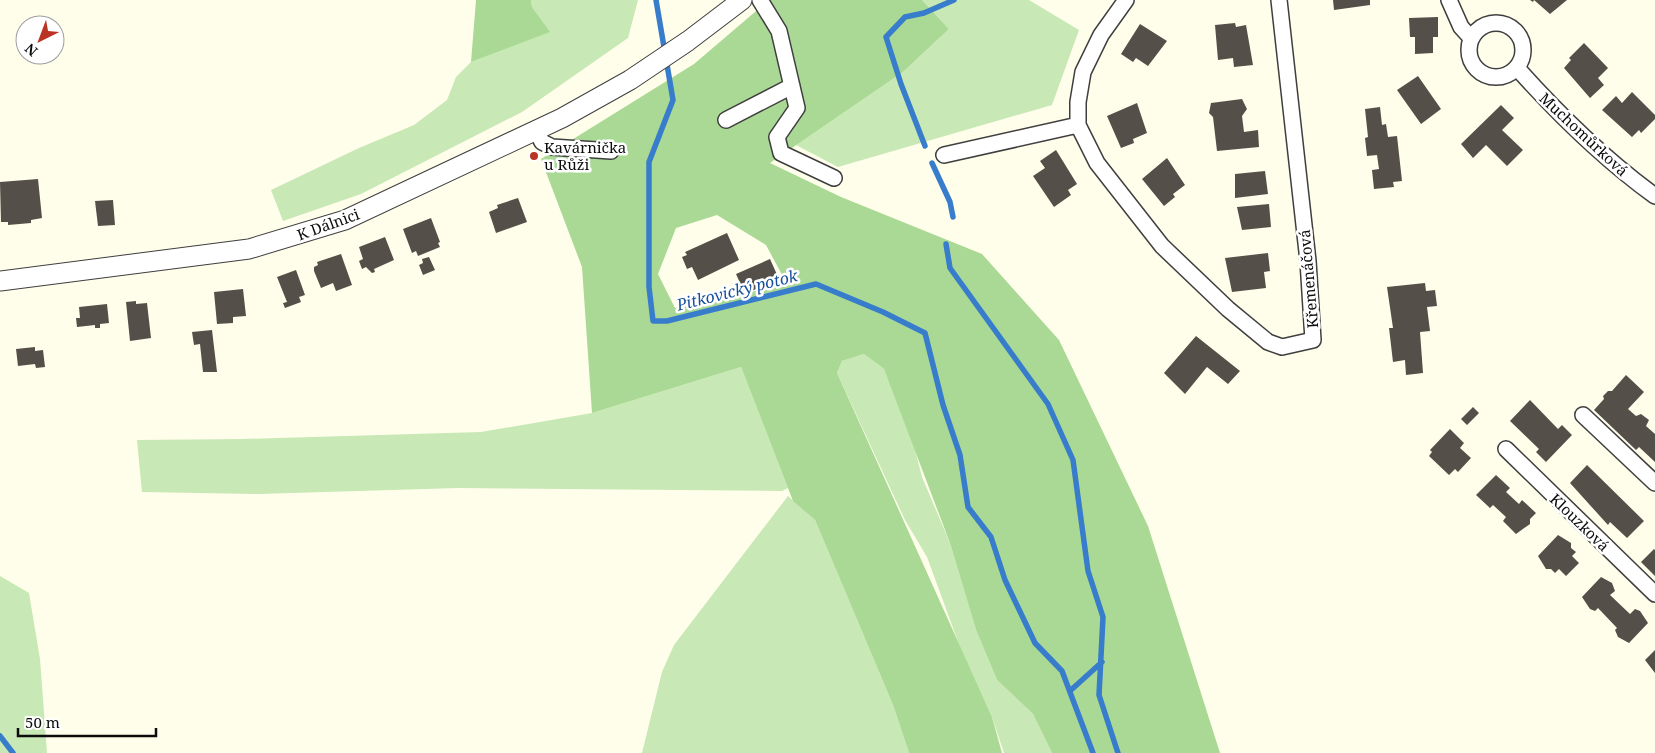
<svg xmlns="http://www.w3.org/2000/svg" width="1655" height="753" font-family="'Noto Serif',serif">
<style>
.green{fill:#c8e8b5}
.forest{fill:#aad995;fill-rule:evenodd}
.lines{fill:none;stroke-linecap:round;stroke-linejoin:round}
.stream{stroke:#387ccc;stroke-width:5.5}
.building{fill:#544f48}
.minor-casing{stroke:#3f3f3f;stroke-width:18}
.tertiary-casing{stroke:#3f3f3f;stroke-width:21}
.minor{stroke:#fff;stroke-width:15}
.tertiary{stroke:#fff;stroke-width:19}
.poi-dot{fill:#ba3325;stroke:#fff;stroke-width:2}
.labels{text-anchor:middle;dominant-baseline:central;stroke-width:5;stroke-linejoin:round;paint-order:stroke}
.street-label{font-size:15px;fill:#0c0c0c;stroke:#fff}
.poi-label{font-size:15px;fill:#0c0c0c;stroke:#fff;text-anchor:start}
.water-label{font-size:16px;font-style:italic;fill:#174f9c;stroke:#fff}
</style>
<rect width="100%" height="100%" fill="#fffeeb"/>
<path class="green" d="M531,0h107l-10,38 -106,74 -161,82 -78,27 -12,-31 88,-42 55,-23 33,-25 9,-23 15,-15 78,-30 -17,-25z
M922,0h107l50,30 -27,75 -214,62 -42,-22 107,-73 46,-43z
M864,354l20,15 28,69 10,39 28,66 26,87 21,50 36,34 19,39h-48l-12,-36 -32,-70 -33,-90 -22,-37 -68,-147 5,-12z
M741,367l47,121 -6,3 -324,-3 -200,6 -116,-2 -5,-52 106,-1 238,-7 111,-19z
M788,496l27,24 78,185 16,48h-267l20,-81 12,-27z
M0,576l29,17 11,66 7,94h-47z"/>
<path class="forest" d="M476,0h55l1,7 18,25 -79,30z
M769,0h153l27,29 -46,43 -133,91 71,34 141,57 77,86 89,186 72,227h-168l-19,-39 -36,-34 -21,-50 -26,-87 -66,-174 -20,-15 -22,7 -5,12 155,344 10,36h-93l-16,-48 -78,-185 -22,-19 -52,-134 -149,46 -10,-146 -41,-108 153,-95zM717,215l49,30 21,39 -112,24 -17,-34 18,-46z"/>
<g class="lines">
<path class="stream" d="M656,0l17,100 -24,62v125l4,34h14l149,-37 67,28 42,21 18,72 17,50 8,52 23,30 14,43 30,63 27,28 31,82
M925,146l-24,-62 -15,-47 19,-20 19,-4 30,-13
M932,163l18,39 3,15
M946,244l4,24 98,136 25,56 15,111 15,46 -4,78 19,58
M1071,690l31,-28
M0,736l13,17"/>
</g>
<path class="building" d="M1333,0h37v5l-36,5z
M1530,0h37l-17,14 -16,-14 -1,2z
M1438,17v20h-5v16l-18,1v-17h-5l-1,-19z
M1235,23l1,4 10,-2 7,40 -19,2 -1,-9 -15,2 -3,-35z
M1140,24l27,17 -19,25 -12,-8 -3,4 -12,-8z
M1584,43l24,25 -10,10 6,7 -14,13 -26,-30 7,-8 -2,-2z
M1418,76l23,33 -20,15 -24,-34z
M1632,92l23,23v4l-14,14 -2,-3 -7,7 -30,-27 14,-14 6,7z
M1242,99l5,10 -5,7 2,16 14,-2 1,17 -42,4 -4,-34 -4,-4 2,-10z
M1137,103l10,30 -14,6 1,4 -13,5 -14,-32z
M1501,105l13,13 -12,12 21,20 -16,16 -21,-21 -13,13 -12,-14z
M1380,107l2,18 4,-1 2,13 9,-1 5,45 -9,1 1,5 -20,2 -2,-19 7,-1 -2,-14 -10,1 -2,-18 3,-1 -3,-28z
M1056,150l21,34 -9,6 3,5 -17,12 -21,-31 12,-8 -5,-7z
M1167,158l18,27 -12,9 2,3 -11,9 -22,-27z
M1265,171l3,23 -33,4v-24z
M38,179l4,39 -11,2v3l-23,2v-3h-7l-1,-40z
M518,198l9,24 -31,11 -7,-21 9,-4 -1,-3z
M113,200l2,25 -17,1 -3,-25z
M1269,204l2,23 -29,3 -5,-23z
M431,218l9,24 -2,1 2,4 -22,9 -2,-5 -4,2 -9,-24z
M727,233l12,27 -41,20 -6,-13 -5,2 -5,-12 5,-2 -2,-3z
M385,237l9,23 -20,9 1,3 -3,1 -6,-6 -4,2 -3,-8 4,-2 -4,-12z
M1268,253l2,18 -6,1 2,16 -34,4 -7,-34z
M341,254l11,31 -16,6 -3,-8 -12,5 -7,-17v-4l4,-2 -1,-3z
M429,257l6,13 -12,5 -4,-10 4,-2 -1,-4z
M770,259l9,20 -34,15 -9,-20z
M296,270l9,25 -6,2 2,5 -16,6 -2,-5 4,-1 -10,-25z
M1425,283l1,8 9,-1 2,16 -10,1 3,24 -10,1 3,41 -17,2 -1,-15 -12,2 -4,-34h4l-6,-41z
M243,289l3,27 -13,1v6l-16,1 -3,-32z
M136,301v3l11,-1 4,35 -21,3 -4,-39z
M107,304l2,19 -9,1v4h-5v-3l-18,2 -1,-9h4l-1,-11z
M212,330l5,42h-14l-3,-28 -6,1 -2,-13z
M1196,336l44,35 -12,13 -21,-17 -22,27 -21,-21z
M35,347v4l8,-1 2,17 -9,1 -1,-4 -17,2 -2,-17z
M1626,375l18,17 -16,17 8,7 5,-2 8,6 -3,6 9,8v28l-16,-15 -3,3 -42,-40 10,-11 -1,-3 5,-5h4z
M1530,400l28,29 4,-4 10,10 -26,27 -10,-10 3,-3 -29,-28z
M1473,407l6,6 -12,12 -6,-6z
M1450,429l14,14 -4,5 11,10 -13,14 -3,-3 -6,6 -20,-19 3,-4 -2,-2z
M1587,465l57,56 -17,17 -17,-16 -2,3 -38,-42z
M1496,475l14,13 -4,4 13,12 3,-4 14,13 -6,6v5l-14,10 -13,-13 3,-4 -13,-12 -3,3 -14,-13z
M1558,535l13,8v5l5,4 -4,4 7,7 -13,13 -7,-7 -4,4 -4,-4h-5l-8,-13z
M1654,549l1,1v26l-14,-14z
M1601,577l11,6 3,8 -5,4 20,19 5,-5 5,2 8,12 -19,20 -11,-6 -3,-7 2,-2 -19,-20 -3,3 -5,-2 -8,-12z
M1655,650v23l-10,-13z"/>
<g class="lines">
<defs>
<path id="minor" d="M760,0l19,31 18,77 -20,29 4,16 53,25
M1126,0l-25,35 -18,37 -5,30v23l19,38 65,83 66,63 40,33 14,5 31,-7 -5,-79 -29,-261
M1449,0l12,27 10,11
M1469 50a27 27 0 1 1 54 0a27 27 0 1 1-54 0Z
M1517,68c42,47 87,91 138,128
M726,120l66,-34
M536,130l6,12 10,5 59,4
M944,155l134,-30
M1583,415l72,68
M1506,449l149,145"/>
<path id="tertiary" d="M0,281l249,-32 96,-29 217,-102 68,-38 58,-39 54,-41"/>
</defs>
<use href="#minor" class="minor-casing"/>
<use href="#tertiary" class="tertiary-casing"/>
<use href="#minor" class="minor"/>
<use href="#tertiary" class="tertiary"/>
</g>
<circle class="poi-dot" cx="534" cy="156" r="5"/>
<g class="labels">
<g class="street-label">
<text transform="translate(1584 134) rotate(43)">Muchomůrková</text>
<text transform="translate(328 224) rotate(-20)">K Dálnici</text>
<text transform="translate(1308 279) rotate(-95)">Křemenáčová</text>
<text transform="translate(1580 522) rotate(44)">Klouzková</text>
</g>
<g class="poi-label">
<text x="544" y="147">Kavárnička<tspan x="544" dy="17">u Růži</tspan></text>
</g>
<g class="water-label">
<text transform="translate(737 290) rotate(-14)">Pitkovický potok</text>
</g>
</g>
<g transform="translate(40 40) rotate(222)"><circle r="24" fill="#ffffff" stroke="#9e9e9e"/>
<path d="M0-4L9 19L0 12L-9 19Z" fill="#ba3325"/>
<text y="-8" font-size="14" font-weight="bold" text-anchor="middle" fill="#0c0c0c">N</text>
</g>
<path d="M18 728v8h138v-8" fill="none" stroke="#0c0c0c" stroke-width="2.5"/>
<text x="25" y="728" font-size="15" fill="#0c0c0c" stroke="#ffffff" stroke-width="4" paint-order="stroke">50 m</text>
</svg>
